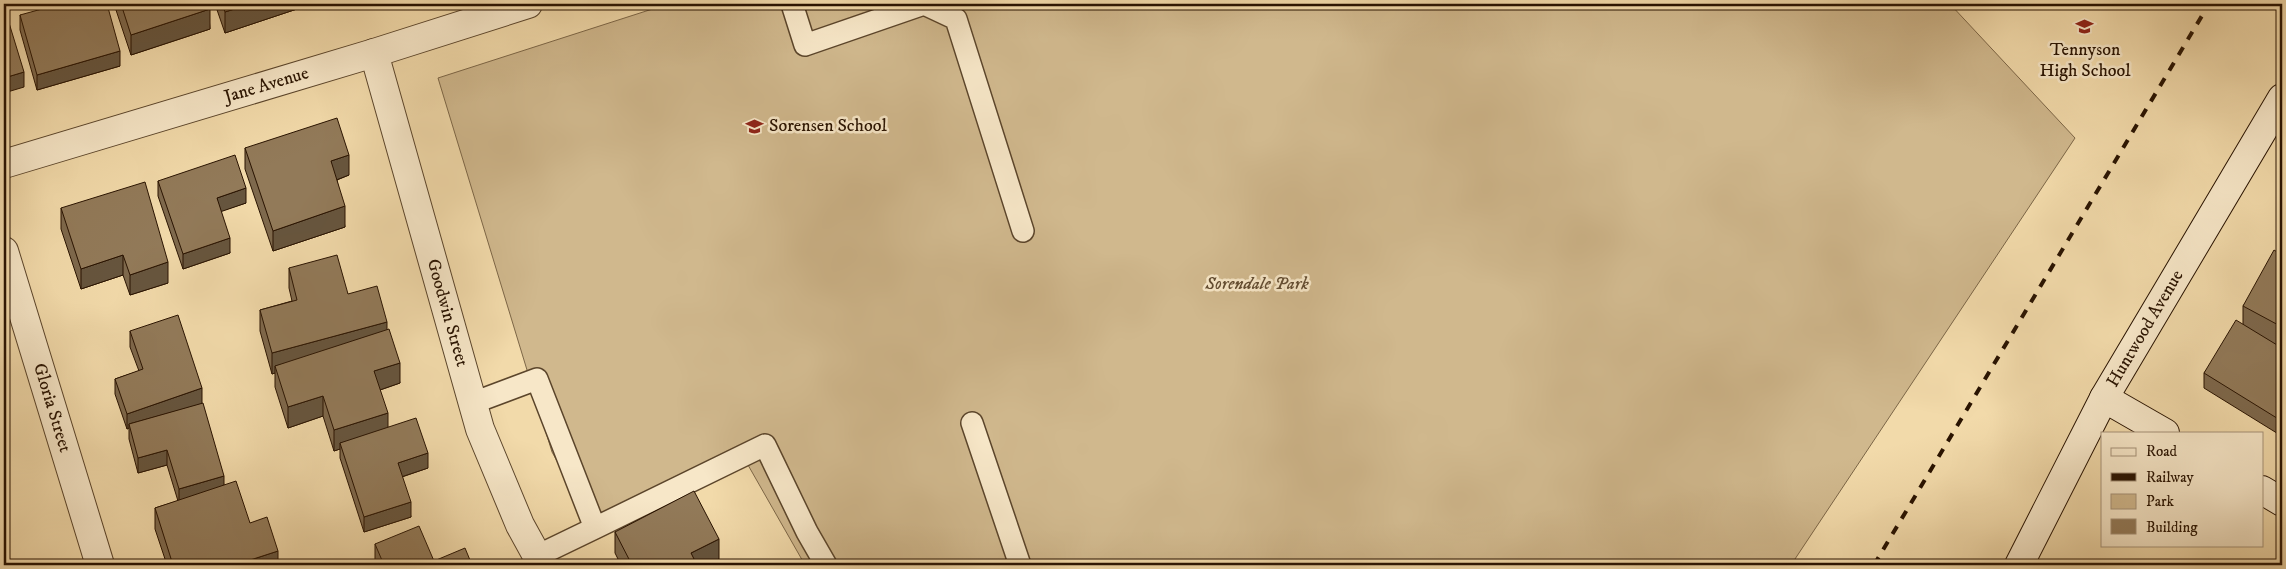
<svg xmlns="http://www.w3.org/2000/svg" width="2286" height="569" font-family="'IM FELL DW Pica',serif">
<style>
.green{fill:#d0b88d;stroke:#7c6647}
.lines{fill:none;stroke-linecap:round;stroke-linejoin:round}
.lane-casing{stroke:#5b452b;stroke-width:24}
.street-casing{stroke:#5b452b;stroke-width:30}
.secondary-casing{stroke:#291301;stroke-width:30}
.lane{stroke:#f7e7c8;stroke-width:21}
.street{stroke:#f7e7c8;stroke-width:28}
.secondary{stroke:#f7e7c8;stroke-width:28}
.rail{stroke:#291301;stroke-width:4;stroke-dasharray:9 9;stroke-linecap:butt}
.wall{fill:#7e694d;stroke:#291301}
.shaded-wall{fill:#66553e;stroke:#291301}
.building{fill:#927a59;stroke:#291301}
.labels{text-anchor:middle;dominant-baseline:central;stroke-width:5;stroke-linejoin:round;paint-order:stroke}
.poi-label{font-size:18px;fill:#291301;stroke:#f7e7c8}
.street-label{font-size:18px;fill:#291301;stroke:#f7e7c8}
.park-label{font-size:18px;font-style:italic;fill:#634d32;stroke:#f7e7c8}
</style>
<rect width="100%" height="100%" fill="#f2daaa"/>
<filter id="stains"><feTurbulence type="fractalNoise" baseFrequency=".004" numOctaves="4"/><feColorMatrix values="0 0 0 0 .2 0 0 0 0 .09 0 0 0 0 .02 0 0 0 .5 -.17"/></filter>
<radialGradient id="worn" r=".72"><stop offset=".6" stop-color="#630" stop-opacity="0"/><stop offset="1" stop-color="#630" stop-opacity=".3"/></radialGradient>
<path class="green" d="M668,4h1282l125,134 -284,427h-986l-57,-100 -149,71 -47,-84 -114,-374z"/>
<g class="lines">
<defs>
<path id="lane" d="M792,4l13,41 119,-41 32,15 67,212
M473,403l64,-24 58,149 -58,28
M972,423l48,142
M595,528l170,-83 42,87 19,33"/>
<g id="street">
<path id="s1" d="M374,53l106,376 40,96 22,40"/>
<path id="s2" d="M4,164l370,-111 154,-49"/>
<path id="s3" d="M4,251l96,314"/>
</g>
<g id="secondary">
<path d="M2104,398l61,35"/>
<path d="M2262,490l20,12"/>
<path id="s4" d="M2019,565l85,-167 178,-300"/>
</g>
</defs>
<use href="#lane" class="lane-casing"/>
<use href="#street" class="street-casing"/>
<use href="#secondary" class="secondary-casing"/>
<use href="#lane" class="lane"/>
<use href="#street" class="street"/>
<use href="#secondary" class="secondary"/>
<path class="rail" d="M1874,565l335,-561"/>
</g>
<path class="wall" d="M114,4h94l2,25 -79,26z
M215,4h91v2l-81,27z
M20,15l100,51 -83,24 -17,-60z
M245,148l104,27 -12,5 8,47 -72,24 -28,-82z
M158,181l88,22 -25,8 9,42 -47,16 -25,-73z
M61,208l107,75 -38,12 -7,-20 -42,14 -20,-60z
M2282,255v176l-2,4 -76,-47v-15l39,-49v-18z
M289,268l59,26 39,36 13,53 -20,7 8,38 40,40 -26,9 9,40 -47,15 -24,-74v-9l-6,2 -11,-35 -35,12 -13,-41v-14l-3,1 -12,-43v-21l32,-9 -3,-13z
M130,331l72,72 22,82 54,80h-111l-12,-36v-21l23,-7 -11,-36 -29,8 -9,-34v-11l-2,1 -12,-35v-15l24,-8 -9,-24z
M615,532l104,27 -12,6h-86l-6,-12z
M375,544l59,17 38,4h-94l-3,-6z"/>
<path class="shaded-wall" d="M250,4h56v2l-81,27v-21z
M210,9v20l-79,26v-20z
M120,51v15l-83,24v-15z
M24,72v15l-20,6v-15z
M349,155v20l-18,7v-21z
M246,188v15l-29,10v-15z
M345,206v21l-72,24v-20z
M230,238v15l-47,16v-15z
M123,255v20l-42,14v-20z
M168,262v21l-38,12v-20z
M387,322v20l-112,24v7l-3,1v-21z
M400,363v20l-26,9v-21z
M202,388v16l-73,20v4l-2,1v-15z
M323,396v20l-35,12v-21z
M388,413v21l-48,9v6l-6,2v-21z
M2282,416v15l-2,4v-15z
M167,450v15l-29,8v-15z
M428,453v15l-30,10v-15z
M224,476v16l-45,13v-16z
M411,502v15l-47,15v-15z
M719,539v20l-12,6h-16v-12z
M278,551v14h-43z"/>
<path class="building" d="M60,4h47l13,47 -83,24 -17,-60z
M121,4h87l2,5 -79,26z
M222,4h28l-25,8z
M6,13l18,59 -20,6v-64z
M337,118l12,37 -18,6 14,45 -72,25 -28,-83z
M235,155l11,33 -29,10 13,40 -47,16 -25,-73z
M145,182l23,80 -38,13 -7,-20 -42,14 -20,-61z
M2274,250l8,5v72l-39,-21z
M337,255l11,39 29,-8 10,36 -115,31 -12,-43 37,-10 -8,-32z
M178,315l24,73 -75,26 -12,-35 28,-10 -13,-38z
M2236,320l46,28v68l-2,4 -76,-47z
M389,329l11,34 -26,8 14,42 -54,17 -11,-34 -35,11 -13,-41z
M203,403l21,73 -45,13 -12,-39 -29,8 -9,-34z
M416,418l12,35 -30,10 13,39 -47,15 -24,-74z
M236,481l14,42 17,-6 11,34 -43,14h-42l-1,-2 -7,2h-12l-18,-57z
M694,491l25,48 -28,14 6,12h-65l-17,-33z
M419,526l15,35 31,-13 7,17h-88l-9,-21z
M2272,560l9,5h-13z"/>
<defs>
<symbol id="school-bare" viewBox="-9 -9 18 18"><path d="M0-5L7-2L0 1L-7-2ZM-4 1L0 2.5L4 1V4Q0 6-4 4Z" fill="#8f2418" stroke="#f7e7c8" stroke-width="2.5" paint-order="stroke"/></symbol>
</defs>
<g fill-rule="evenodd">
<use href="#school-bare" x="2072" y="14" width="25" height="25"/>
<use href="#school-bare" x="742" y="114" width="25" height="25"/>
</g>
<g class="labels">
<g class="poi-label">
<text x="2085" y="50">Tennyson<tspan x="2085" dy="21">High School</tspan></text>
<text x="769" y="126" text-anchor="start">Sorensen School</text>
</g>
<g class="street-label">
<text stroke="none"><textPath href="#s2" startOffset="274">Jane Avenue</textPath></text>
<text stroke="none"><textPath href="#s1" startOffset="270">Goodwin Street</textPath></text>
<text stroke="none"><textPath href="#s4" startOffset="268">Huntwood Avenue</textPath></text>
<text stroke="none"><textPath href="#s3" startOffset="164">Gloria Street</textPath></text>
</g>
<g class="park-label">
<text x="1257" y="284">Sorendale Park</text>
</g>
</g>
<rect width="2286" height="569" fill="none" stroke="#f2daaa" stroke-width="20"/>
<rect x="5" y="5" width="2276" height="559" fill="none" stroke="#291301" stroke-width="2.5"/>
<rect x="10" y="10" width="2266" height="549" fill="none" stroke="#291301"/>
<rect x="2101" y="432" width="162" height="115" fill="#f7e7c8" stroke="#a59278"/>
<rect x="2111" y="448" width="25" height="8" fill="#f7e7c8" stroke="#a59278"/>
<text x="2146" y="456" font-size="15" fill="#291301">Road</text>
<rect x="2111" y="473" width="25" height="8" fill="#291301" stroke="#a59278"/>
<text x="2146" y="482" font-size="15" fill="#291301">Railway</text>
<rect x="2111" y="494" width="25" height="15" fill="#d0b88d" stroke="#a59278"/>
<text x="2146" y="506" font-size="15" fill="#291301">Park</text>
<rect x="2111" y="519" width="25" height="15" fill="#927a59" stroke="#a59278"/>
<text x="2146" y="532" font-size="15" fill="#291301">Building</text>
<rect width="100%" height="100%" filter="url(#stains)"/>
<rect width="100%" height="100%" fill="url(#worn)"/>
</svg>
